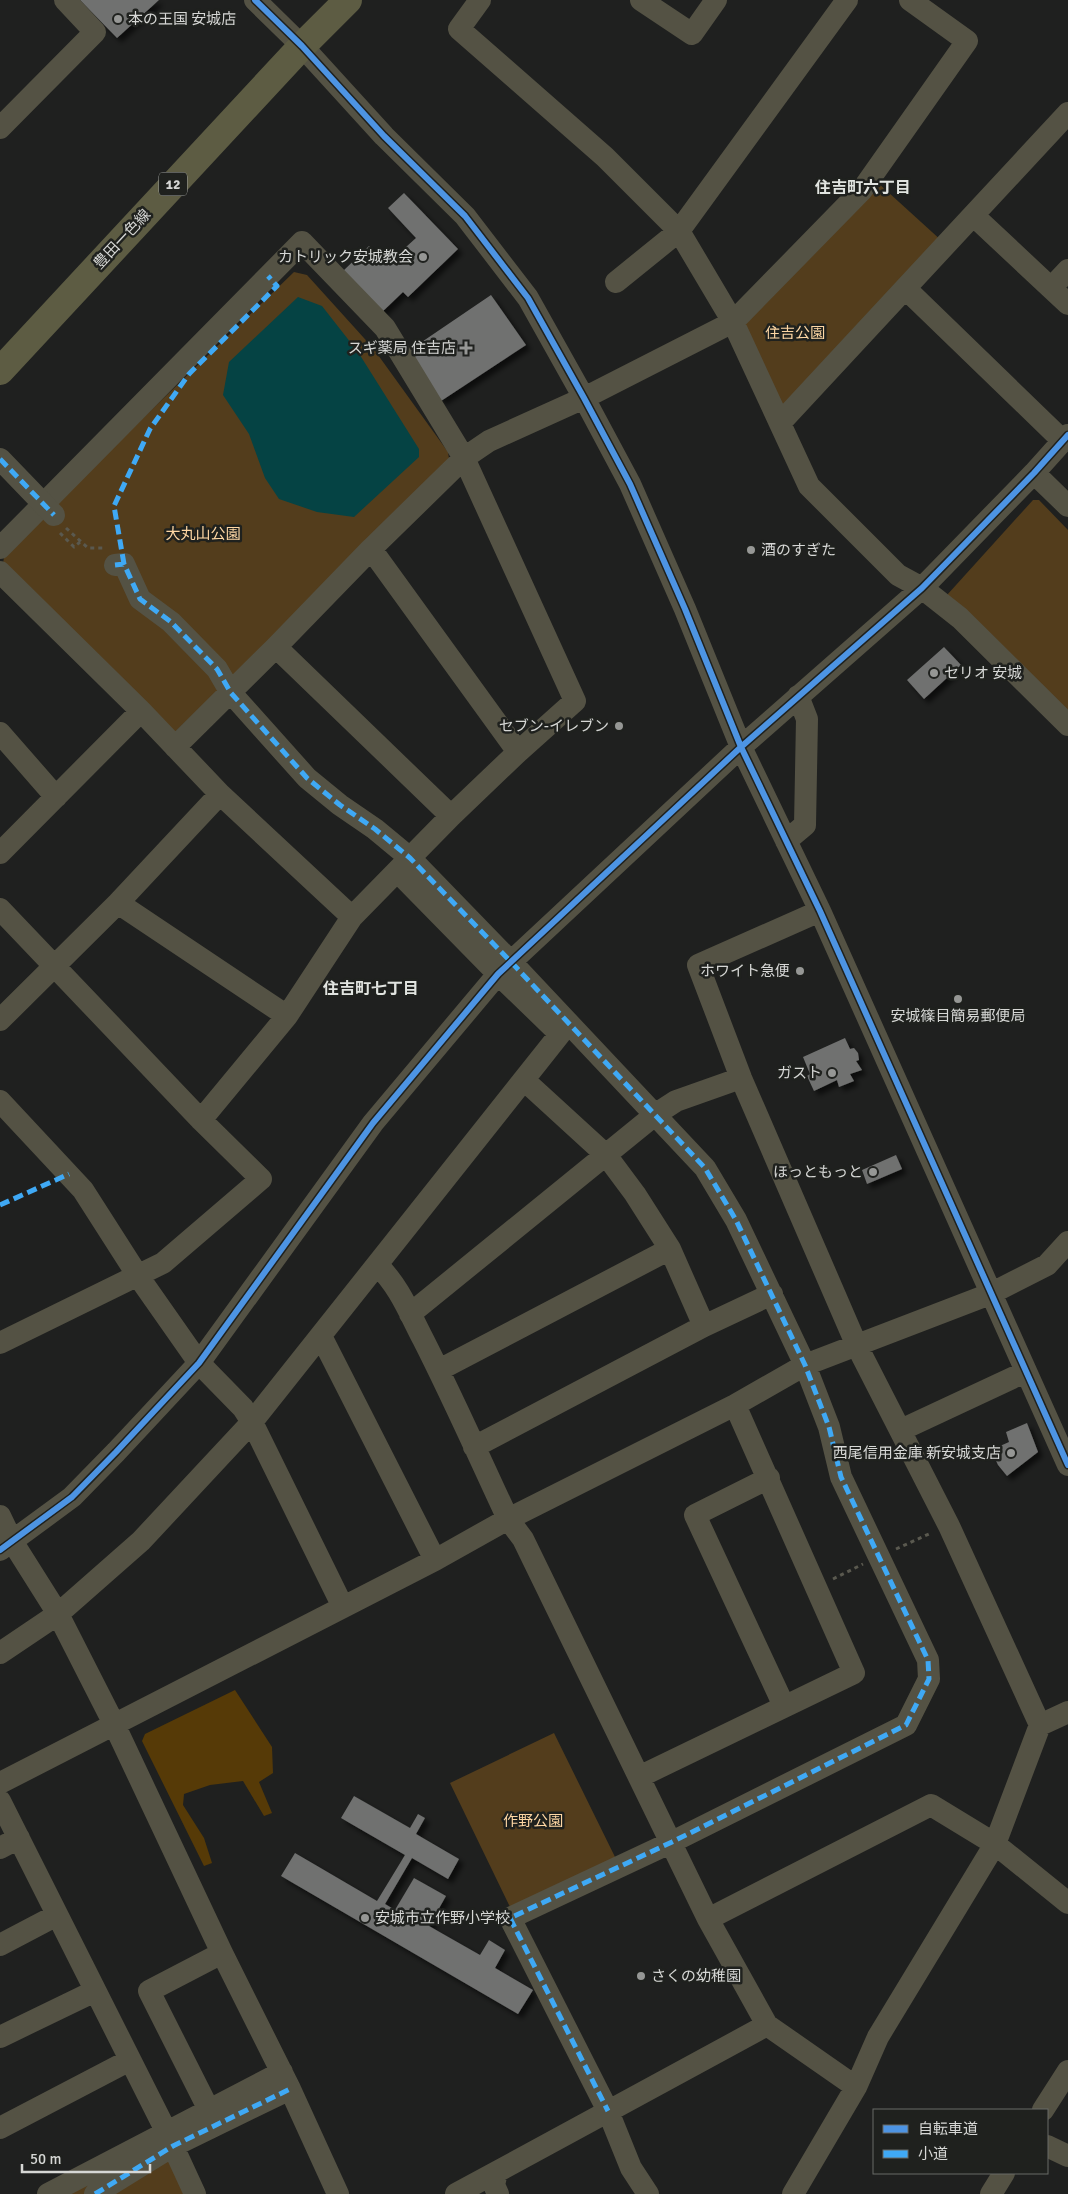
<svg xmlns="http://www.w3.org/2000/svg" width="1068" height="2194" font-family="Signika,'Noto Sans JP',sans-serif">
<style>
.green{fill:#533d1c}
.forest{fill:#563a07}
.water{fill:#054344}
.building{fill:#707170;filter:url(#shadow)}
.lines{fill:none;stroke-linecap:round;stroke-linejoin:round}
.path{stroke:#5a594f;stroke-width:3;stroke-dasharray:4 4;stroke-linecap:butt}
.minor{stroke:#545244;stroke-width:22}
.major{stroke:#5d5c43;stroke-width:28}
.minor-bridge{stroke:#545244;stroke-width:22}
.quiet{stroke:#3fa9f5;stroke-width:5;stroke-dasharray:10 5;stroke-linecap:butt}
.cycleway-casing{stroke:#1f211e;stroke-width:9}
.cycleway{stroke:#4d94e3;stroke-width:6}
.poi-dot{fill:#969795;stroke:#1f211e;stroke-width:2}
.labels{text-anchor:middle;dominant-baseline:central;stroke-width:5;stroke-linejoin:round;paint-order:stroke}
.shield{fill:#1f211e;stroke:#9fa09e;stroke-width:1}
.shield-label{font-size:14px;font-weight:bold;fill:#d6d7d5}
.poi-label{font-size:15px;fill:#d6d7d5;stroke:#1f211e;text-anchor:end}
.street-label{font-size:15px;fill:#d6d7d5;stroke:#1f211e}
.park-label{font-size:15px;fill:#fed7a4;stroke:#1f211e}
.neighbourhood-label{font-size:16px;font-weight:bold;fill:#e1e4e0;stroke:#1f211e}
</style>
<defs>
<filter id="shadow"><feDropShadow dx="4.5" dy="4.5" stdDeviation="2.5" flood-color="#0009"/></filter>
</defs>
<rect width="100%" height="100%" fill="#1f201f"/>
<path class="green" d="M877,182l66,60 -161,171 -43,-91z
M294,272l13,3 66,73 75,104 2,13 -276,268 -171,-169 1,-7 42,-45z
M1033,500h6l29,30v186l-121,-121z
M554,1733l62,126 -105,50 -61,-126z
M163,2148l24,46h-121z"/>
<path class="forest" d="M235,1690l37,57 1,26 -14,9 13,31 -8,3 -21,-35 -33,4 -26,9 -1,11 21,33 8,25 -8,3 -62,-125 3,-7z"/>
<path class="water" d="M298,297l24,9 36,46 61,97v8l-65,60 -37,-5 -38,-13 -14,-21 -16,-44 -26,-39 6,-33z"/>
<path class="building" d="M80,0h79l-42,38z
M404,193l54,56 -50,48 -5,-5 -22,21 -39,-41 27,-26 18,18 29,-26 -28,-30z
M491,295l35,50 -85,56 -34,-49z
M944,647l17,18 -37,34 -17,-19z
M845,1038l5,11 4,-1 4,5 1,7 -3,1 6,9 -12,4 4,7 -15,6 -2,-7 -23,11 -7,-15 3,-2 -7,-17z
M896,1155l6,14 -35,15 -5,-14z
M1027,1423l11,29 -31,24 -9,-11 -7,-15 18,-8 -3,-10z
M354,1796l56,32 8,-14 7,4 -9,16 43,25 -11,20 -36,-21 -27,46 10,6 19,-32 32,18 -17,30 51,29 9,-15 16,10 -10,18 38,22 -15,24 -237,-138 14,-23 82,48 28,-46 -64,-37z"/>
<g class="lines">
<path class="path" d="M66,528l22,20h17
M60,533l14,14 6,-5
M896,1549l35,-16
M833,1579l30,-15"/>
<path class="minor" d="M255,0l47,46 82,90 81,80 63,82 56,100 46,86 55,125 56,138 79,164 248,554
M480,0l-21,29 146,128 74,74 54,91 76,164 89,89 24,13 38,30 108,107
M641,0l51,34 24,-34
M0,128l95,-96 -30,-32
M974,216l94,88
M616,282l63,-51 168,-231
M1051,288l17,-18
M906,289l157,152
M781,422l287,-309
M1034,473l34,33
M0,548l302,-306 83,86 79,130 111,243 -57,51 -67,64 -99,101 -65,99 -86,104
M371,549l147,203
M115,565l9,-1 16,35 31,23 46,47 14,24 76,85 33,27 35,24 35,29 102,105 193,205 31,52 69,145 24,62 12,50 87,183 1,19 -23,46 -234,117 -162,76 98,193 23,57 17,26
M0,572l141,139 79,83 132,123
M276,647l175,169
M0,733l56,64
M175,747l101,-100 95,-98 93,-91 25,-17 95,-43 149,-76 129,-132 105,-149 -57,-41
M786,841l19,-16 2,-106 -9,-23
M0,853l141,-142
M118,903l169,113
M0,909l201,211 60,59 -98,84 -163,80
M820,911l-122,54 43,113 116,268 92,180 91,199
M0,1020l118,-117 102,-109
M524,1080l82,75 29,39 35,55 34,77
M0,1101l83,89 55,86 61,87 44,45 9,14 91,185
M377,1265c21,19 33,49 46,74 30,59 57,120 85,180l15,20 185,380 59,106 89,62
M410,1314l246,-200 20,-13 65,-23
M321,1336l114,224
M439,1370l231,-121
M901,1430l124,-58
M474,1447l230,-121 68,-32
M769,1478l-74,37 89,191
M0,1516l12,25 46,73 56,110 108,229 68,136 48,105
M0,1550l72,-53 44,-45 83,-89 174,-240 125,-149 243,-227 181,-159 112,-115 34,-38
M0,1653l58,-39 83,-73 111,-119 308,-388 -62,-60 -101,-103
M639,1777l215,-104 -119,-268
M0,1783l435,-223 73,-41 227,-114 70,-40 185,-71 57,-29 21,-23
M0,1801l166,330 29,63
M0,1848l19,-10
M708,1919l223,-114 64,39 73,59
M0,1945l57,-30
M0,2037l95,-46
M209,2110l-60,-119 73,-38
M1043,2110l25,-39
M0,2128l130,-68
M1047,2146l21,10
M497,2172l-3,13 4,9
M48,2194l234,-122
M95,2194l78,-48 117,-57
M456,2194l311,-169
M793,2194l63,-107 22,-50 117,-193 45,-119 28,-13
M991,2194l13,-21"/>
<path class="major" d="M0,371l302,-325 46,-46"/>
<path class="minor-bridge" d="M0,459l54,56"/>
<path class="quiet" d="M0,459l54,56
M124,564l-10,-58 36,-77 39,-55 88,-88 -9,-10
M115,565l9,-1 16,35 31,23 46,47 14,24 76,85 33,27 35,24 35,29 102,105 193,205 31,52 69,145 24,62 12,50 87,183 1,19 -23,46 -234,117 -162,76 98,193
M0,1205l69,-31
M95,2194l78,-48 117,-57"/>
<defs>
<path id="cycleway" d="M255,0l47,46 82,90 81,80 63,82 56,100 46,86 55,125 56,138 79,164 248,554
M0,1550l72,-53 44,-45 83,-89 174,-240 125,-149 243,-227 181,-159 112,-115 34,-38"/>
</defs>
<use href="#cycleway" class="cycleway-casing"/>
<use href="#cycleway" class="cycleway"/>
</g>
<g class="poi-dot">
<circle cx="118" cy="19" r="5"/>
<circle cx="423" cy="257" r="5"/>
<path d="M463.5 340.5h5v5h5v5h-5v5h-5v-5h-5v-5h5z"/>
<circle cx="751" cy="550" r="5"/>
<circle cx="934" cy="673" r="5"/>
<circle cx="619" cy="726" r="5"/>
<circle cx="800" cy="971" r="5"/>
<circle cx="958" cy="999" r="5"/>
<circle cx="832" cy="1073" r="5"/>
<circle cx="873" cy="1172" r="5"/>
<circle cx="1011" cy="1453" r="5"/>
<circle cx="365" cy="1918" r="5"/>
<circle cx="641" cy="1976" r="5"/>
</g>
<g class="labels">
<rect class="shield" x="159" y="172.5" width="28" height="23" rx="4"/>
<g class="shield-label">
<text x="173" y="184">12</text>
</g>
<g class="poi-label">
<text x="128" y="19" text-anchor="start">本の王国 安城店</text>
<text x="413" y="257">カトリック安城教会</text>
<text x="456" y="348">スギ薬局 住吉店</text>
<text x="761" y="550" text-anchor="start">酒のすぎた</text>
<text x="944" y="673" text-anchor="start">セリオ 安城</text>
<text x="609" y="726">セブン-イレブン</text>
<text x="790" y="971">ホワイト急便</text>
<text x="958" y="1016" text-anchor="middle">安城篠目簡易郵便局</text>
<text x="822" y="1073">ガスト</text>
<text x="863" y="1172">ほっともっと</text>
<text x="1001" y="1453">西尾信用金庫 新安城支店</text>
<text x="375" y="1918" text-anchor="start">安城市立作野小学校</text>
<text x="651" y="1976" text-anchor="start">さくの幼稚園</text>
</g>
<g class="street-label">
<text transform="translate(122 239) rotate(-47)">豊田一色線</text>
</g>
<g class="park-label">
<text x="795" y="333">住吉公園</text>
<text x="203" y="534">大丸山公園</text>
<text x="533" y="1821">作野公園</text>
</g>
<g class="neighbourhood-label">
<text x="863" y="188">住吉町六丁目</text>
<text x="371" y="989">住吉町七丁目</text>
</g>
</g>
<rect x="873" y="2109" width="175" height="65" fill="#1f211e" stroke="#686a67"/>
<rect x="883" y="2125" width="25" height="8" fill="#4d94e3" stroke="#686a67"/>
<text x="918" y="2134" font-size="15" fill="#d6d7d5">自転車道</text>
<rect x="883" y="2150" width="25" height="8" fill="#3fa9f5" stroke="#686a67"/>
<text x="918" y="2159" font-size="15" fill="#d6d7d5">小道</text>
<path d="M22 2164v8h128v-8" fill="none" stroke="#d6d7d5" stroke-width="2.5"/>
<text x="30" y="2164" font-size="15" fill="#d6d7d5" stroke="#1f211e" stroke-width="4" paint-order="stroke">50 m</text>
</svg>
